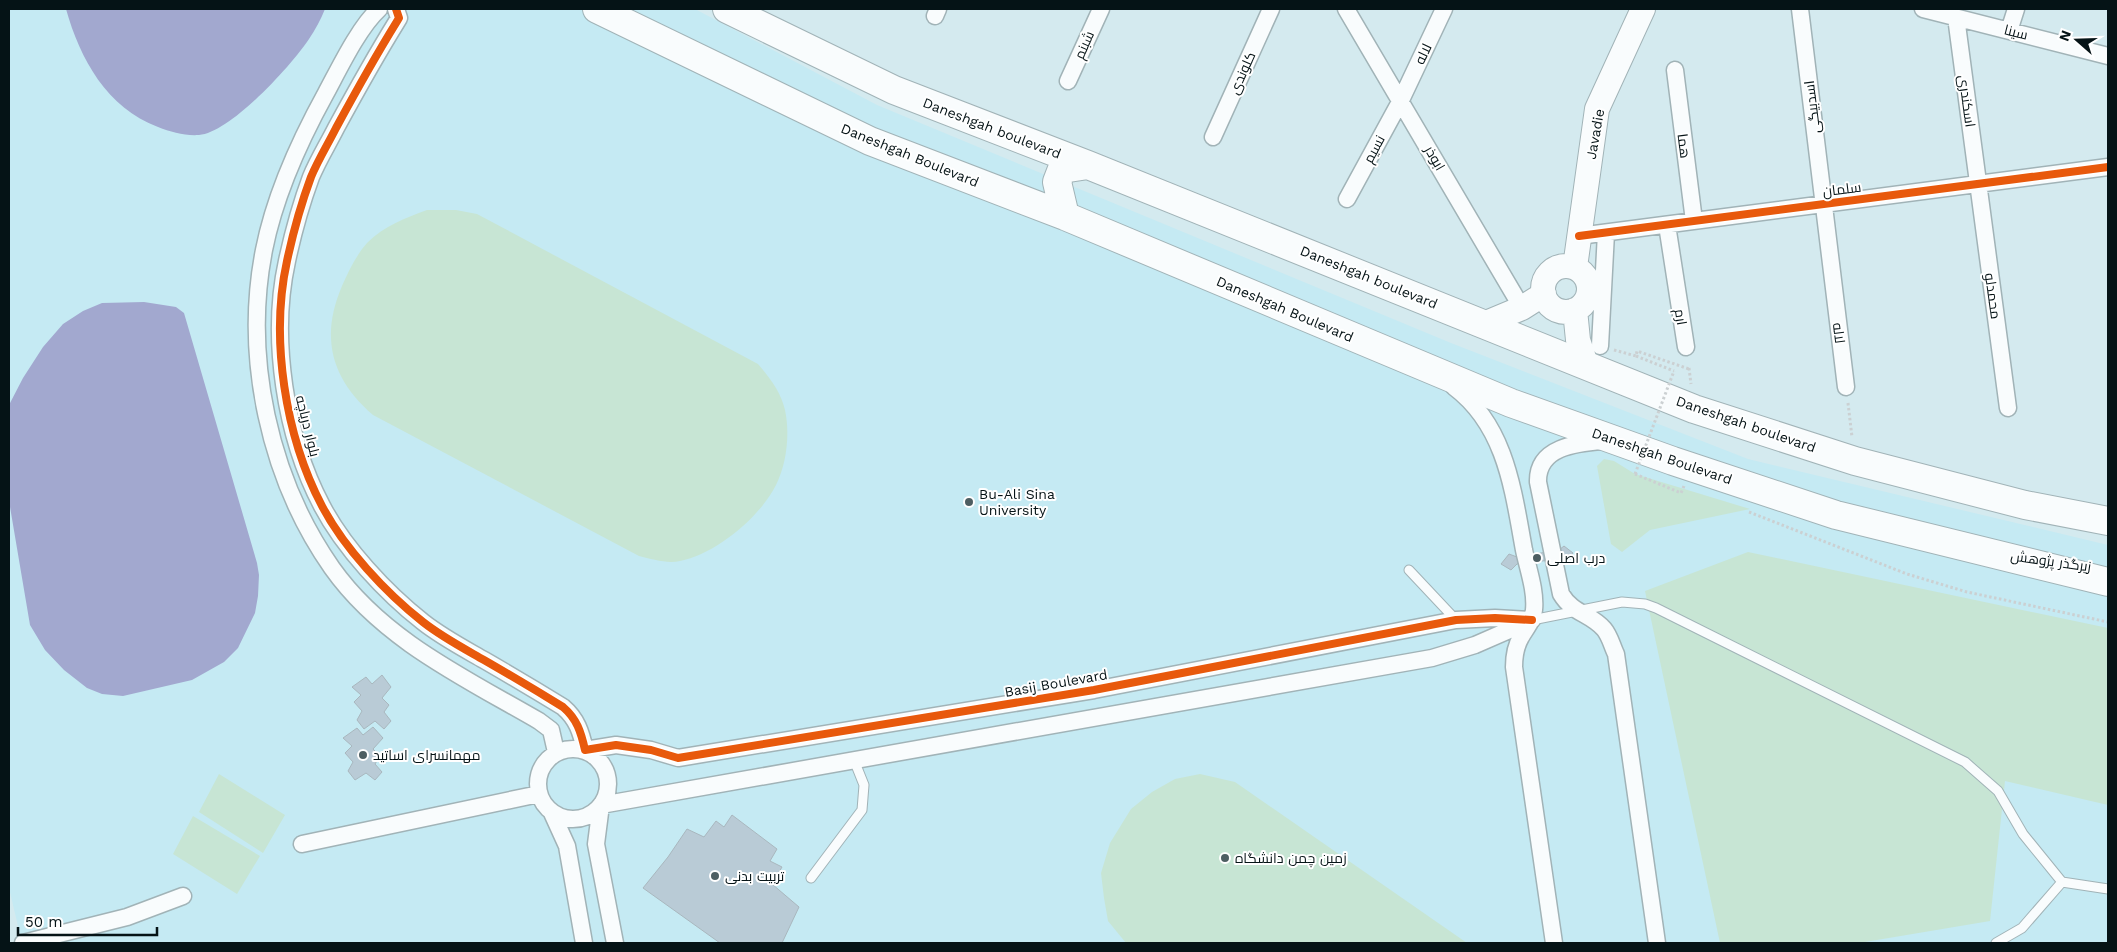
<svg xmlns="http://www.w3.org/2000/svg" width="2117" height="952" font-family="'Work Sans',Cairo,sans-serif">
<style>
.built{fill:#c5eaf3}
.green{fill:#c7e5d4}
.water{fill:#a2a8cf}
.building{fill:#b9cbd6;stroke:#a9b7be}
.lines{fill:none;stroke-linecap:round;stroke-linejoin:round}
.service-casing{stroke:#a1b3b7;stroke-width:11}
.minor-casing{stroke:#a1b3b7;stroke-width:19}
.secondary-casing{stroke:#a1b3b7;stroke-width:26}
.trunk-casing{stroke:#a1b3b7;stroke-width:30}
.path{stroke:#cbd0d2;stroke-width:3;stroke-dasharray:2.5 2.5;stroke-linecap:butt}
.service{stroke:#f9fcfd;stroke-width:9}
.minor{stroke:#f9fcfd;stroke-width:16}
.secondary{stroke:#f9fcfd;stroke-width:24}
.trunk{stroke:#f9fcfd;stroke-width:28}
.path-bridge{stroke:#cbd0d2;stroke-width:3;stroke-dasharray:2.5 2.5;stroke-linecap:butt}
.cycleway-casing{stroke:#fff;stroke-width:11}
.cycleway{stroke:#e8590c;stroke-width:8}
.poi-dot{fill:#4d5e62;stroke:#fff;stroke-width:2}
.labels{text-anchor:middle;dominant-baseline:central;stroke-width:4;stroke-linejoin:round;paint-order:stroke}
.street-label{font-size:14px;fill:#051316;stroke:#fff}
.poi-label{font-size:14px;fill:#051316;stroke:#fff;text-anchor:start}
</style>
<rect width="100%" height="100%" fill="#d4eaef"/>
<path class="built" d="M9,9h686l182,96 574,238 297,116 360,86v398h-2086l-13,-55z"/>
<path class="green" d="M427,210h29l21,4 281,150c11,13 23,28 27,46 5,23 2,53 -9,75 -16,32 -60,69 -96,76 -13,3 -28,-2 -41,-5l-266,-141c-42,-36 -53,-78 -31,-129 6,-14 15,-32 25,-43 17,-17 38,-25 60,-33z
M1604,459l10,2 21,13 115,35 -100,21 -28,22 -11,-8 -14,-78z
M1748,552l360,76v177l-103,-24 -15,140 -131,22h-139l-75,-352z
M219,774l66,41 -22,38 -64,-41z
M1200,774l35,8 232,161h-341l-18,-22 -4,-23 -3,-25 9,-30 21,-34 21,-17 23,-13z
M193,816l67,40 -23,38 -64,-40z"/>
<path class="water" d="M66,9h259c-4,10 -10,21 -16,30 -17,26 -79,94 -110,96 -14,1 -28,-3 -41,-8 -51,-19 -78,-68 -92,-118z
M144,302l32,5 8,6 73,250 2,12 -1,21 -3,17 -17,35 -14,14 -32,18 -69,16 -21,-2 -15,-6 -23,-18 -19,-20 -15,-25 -21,-124v-96l14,-27 20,-31 20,-23 20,-13 19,-8z"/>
<path class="building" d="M1564,546l9,7 -7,9 -7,-3 -42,5 -6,6 -10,-6 8,-10 8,3 42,-7z
M382,675l9,12 -9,11 7,7 -5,7 7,9 -7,8 -9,-8 -11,8 -7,-9 5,-9 -8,-9 7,-7 -9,-8 14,-10 6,7z
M373,727l10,11 -10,11 7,7 -5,8 7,8 -7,8 -9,-7 -11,7 -7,-9 5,-9 -8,-9 7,-7 -9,-8 14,-10 6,7z
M732,815l45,34 -7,12 12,6 -10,17 27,23 -17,36h-62l-77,-55 25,-31 19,-28 17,8 12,-16 8,6z"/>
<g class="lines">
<defs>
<path id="service" d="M1409,570l47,50
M1532,620l90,-18 23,2 11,4 309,154 33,29 25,43 39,48
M811,878l51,-68 2,-25 -10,-25
M1996,943l26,-15 40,-46 46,7"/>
<path id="minor" d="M379,9c-20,18 -40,60 -53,84 -27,49 -51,101 -62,157 -21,107 5,228 68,318 51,72 133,110 207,153l12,9 5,22
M396,9l3,9 -3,5c-21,34 -41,70 -60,105 -8,16 -18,32 -25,49 -10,27 -18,56 -24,84 -17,77 -2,175 35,245 22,42 64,87 101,116 19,15 40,26 61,38 26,15 53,31 79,47 14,12 18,25 22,43l31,-5 35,5 27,8 416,-68 362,-70 39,-2 37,2
M1346,9l176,299
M1800,9l46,378
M1923,9l185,47
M935,16l3,-7
M1956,17l52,391
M2009,31l7,-22
M1675,70l19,151
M1068,81l33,-72
M1213,137l58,-128
M1347,199l54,-99 43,-91
M1667,225l19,122
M1579,236l529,-69
M1600,346l6,-113
M1454,387c52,39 59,103 70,163 4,19 12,41 10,60 -1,11 -8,18 -13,27 -6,10 -7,19 -7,30l40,276
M1603,441c-27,2 -66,6 -65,41l23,112c12,20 29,19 43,35 6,7 8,17 12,25l41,289
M538 784a35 35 0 1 1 70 0a35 35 0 1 1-70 0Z
M552,813l15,33 17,97
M302,844l237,-50
M23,943l104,-26 56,-21
M615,943l-19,-99 5,-39 831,-147 43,-13 55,-24"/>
<path id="secondary" d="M1543 289a23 23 0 1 1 46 0a23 23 0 1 1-46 0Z
M1575,267l22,-158 46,-100
M1575,310l3,30 8,24
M1486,323l36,-15 22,-14"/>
<path id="trunk" d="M597,9l273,132 195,75 446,187 162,58 163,54 272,67
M727,9l167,81 194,75 606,244 161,52 170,44 83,16
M1065,216l-8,-34 5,-13 26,-4"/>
</defs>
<use href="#service" class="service-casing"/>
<use href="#minor" class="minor-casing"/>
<use href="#secondary" class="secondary-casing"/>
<use href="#trunk" class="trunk-casing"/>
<path class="path" d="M1614,350l22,6 1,-5 52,18
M1636,356l38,15
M1689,368l2,16
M1848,403l4,34
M1635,474l46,19 3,-7
M1749,512l158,62 60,18 141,30"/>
<use href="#service" class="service"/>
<use href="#minor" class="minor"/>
<use href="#secondary" class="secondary"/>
<use href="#trunk" class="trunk"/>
<path class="path-bridge" d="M1635,474l39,-103"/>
<defs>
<path id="cycleway" d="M396,9l3,9 -3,5c-21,34 -41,70 -60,105 -8,16 -18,32 -25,49 -10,27 -18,56 -24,84 -17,77 -2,175 35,245 22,42 64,87 101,116 19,15 40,26 61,38 26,15 53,31 79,47 14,12 18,25 22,43l31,-5 35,5 27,8 416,-68 362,-70 39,-2 37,2
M1579,236l529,-69"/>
</defs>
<use href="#cycleway" class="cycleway-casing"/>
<use href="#cycleway" class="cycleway"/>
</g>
<g class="poi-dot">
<circle cx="969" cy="502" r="5"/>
<circle cx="1537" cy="558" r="5"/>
<circle cx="363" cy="755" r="5"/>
<circle cx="1225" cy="858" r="5"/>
<circle cx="715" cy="876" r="5"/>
</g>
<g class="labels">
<g class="street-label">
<text transform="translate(2016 32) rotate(14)">سینا</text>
<text transform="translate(1084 45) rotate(-66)">شبنم</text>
<text transform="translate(1423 54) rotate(-65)">لاله</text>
<text transform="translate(1242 73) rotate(-66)">کلوندی</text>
<text transform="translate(1967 101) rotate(82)">اسکندری</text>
<text transform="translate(1812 107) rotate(-97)">اسدبیگی</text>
<text transform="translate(992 128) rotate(21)">Daneshgah boulevard</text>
<text transform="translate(1595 134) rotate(-80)">Javadie</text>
<text transform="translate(1684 146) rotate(83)">هما</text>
<text transform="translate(1374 149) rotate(-62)">نسیم</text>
<text transform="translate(910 155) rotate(22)">Daneshgah Boulevard</text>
<text transform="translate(1435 158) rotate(60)">ابوذر</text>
<text transform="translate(1842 189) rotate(-7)">سلمان</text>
<text transform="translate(1369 277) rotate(22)">Daneshgah boulevard</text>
<text transform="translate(1993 296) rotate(82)">محمدلو</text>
<text transform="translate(1285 309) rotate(23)">Daneshgah Boulevard</text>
<text transform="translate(1681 317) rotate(81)">ارم</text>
<text transform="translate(1839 333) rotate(83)">لاله</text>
<text transform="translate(1746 424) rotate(19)">Daneshgah boulevard</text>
<text transform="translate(308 426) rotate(76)">بلوار دریاچه</text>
<text transform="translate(1662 456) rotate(19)">Daneshgah Boulevard</text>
<text transform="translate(2051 561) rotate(8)">زیرگذر پژوهش</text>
<text transform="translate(1056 683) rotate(-10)">Basij Boulevard</text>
</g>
<g class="poi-label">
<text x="979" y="494">Bu-Ali Sina<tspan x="979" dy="16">University</tspan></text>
<text x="1547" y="558">درب اصلی</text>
<text x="373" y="755">مهمانسرای اساتید</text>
<text x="1235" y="858">زمین چمن دانشگاه</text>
<text x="725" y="876">تربیت بدنی</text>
</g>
</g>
<rect width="2117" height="952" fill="none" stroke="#051316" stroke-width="20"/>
<g transform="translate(2077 40) rotate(290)" stroke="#ffffff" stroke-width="4" paint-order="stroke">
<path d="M0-4L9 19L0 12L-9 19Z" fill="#051316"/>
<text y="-8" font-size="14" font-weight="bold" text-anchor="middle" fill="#051316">N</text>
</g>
<path d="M18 927v8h139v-8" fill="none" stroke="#051316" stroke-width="2.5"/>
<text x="25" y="927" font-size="15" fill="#051316" stroke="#ffffff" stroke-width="4" paint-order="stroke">50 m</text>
</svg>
